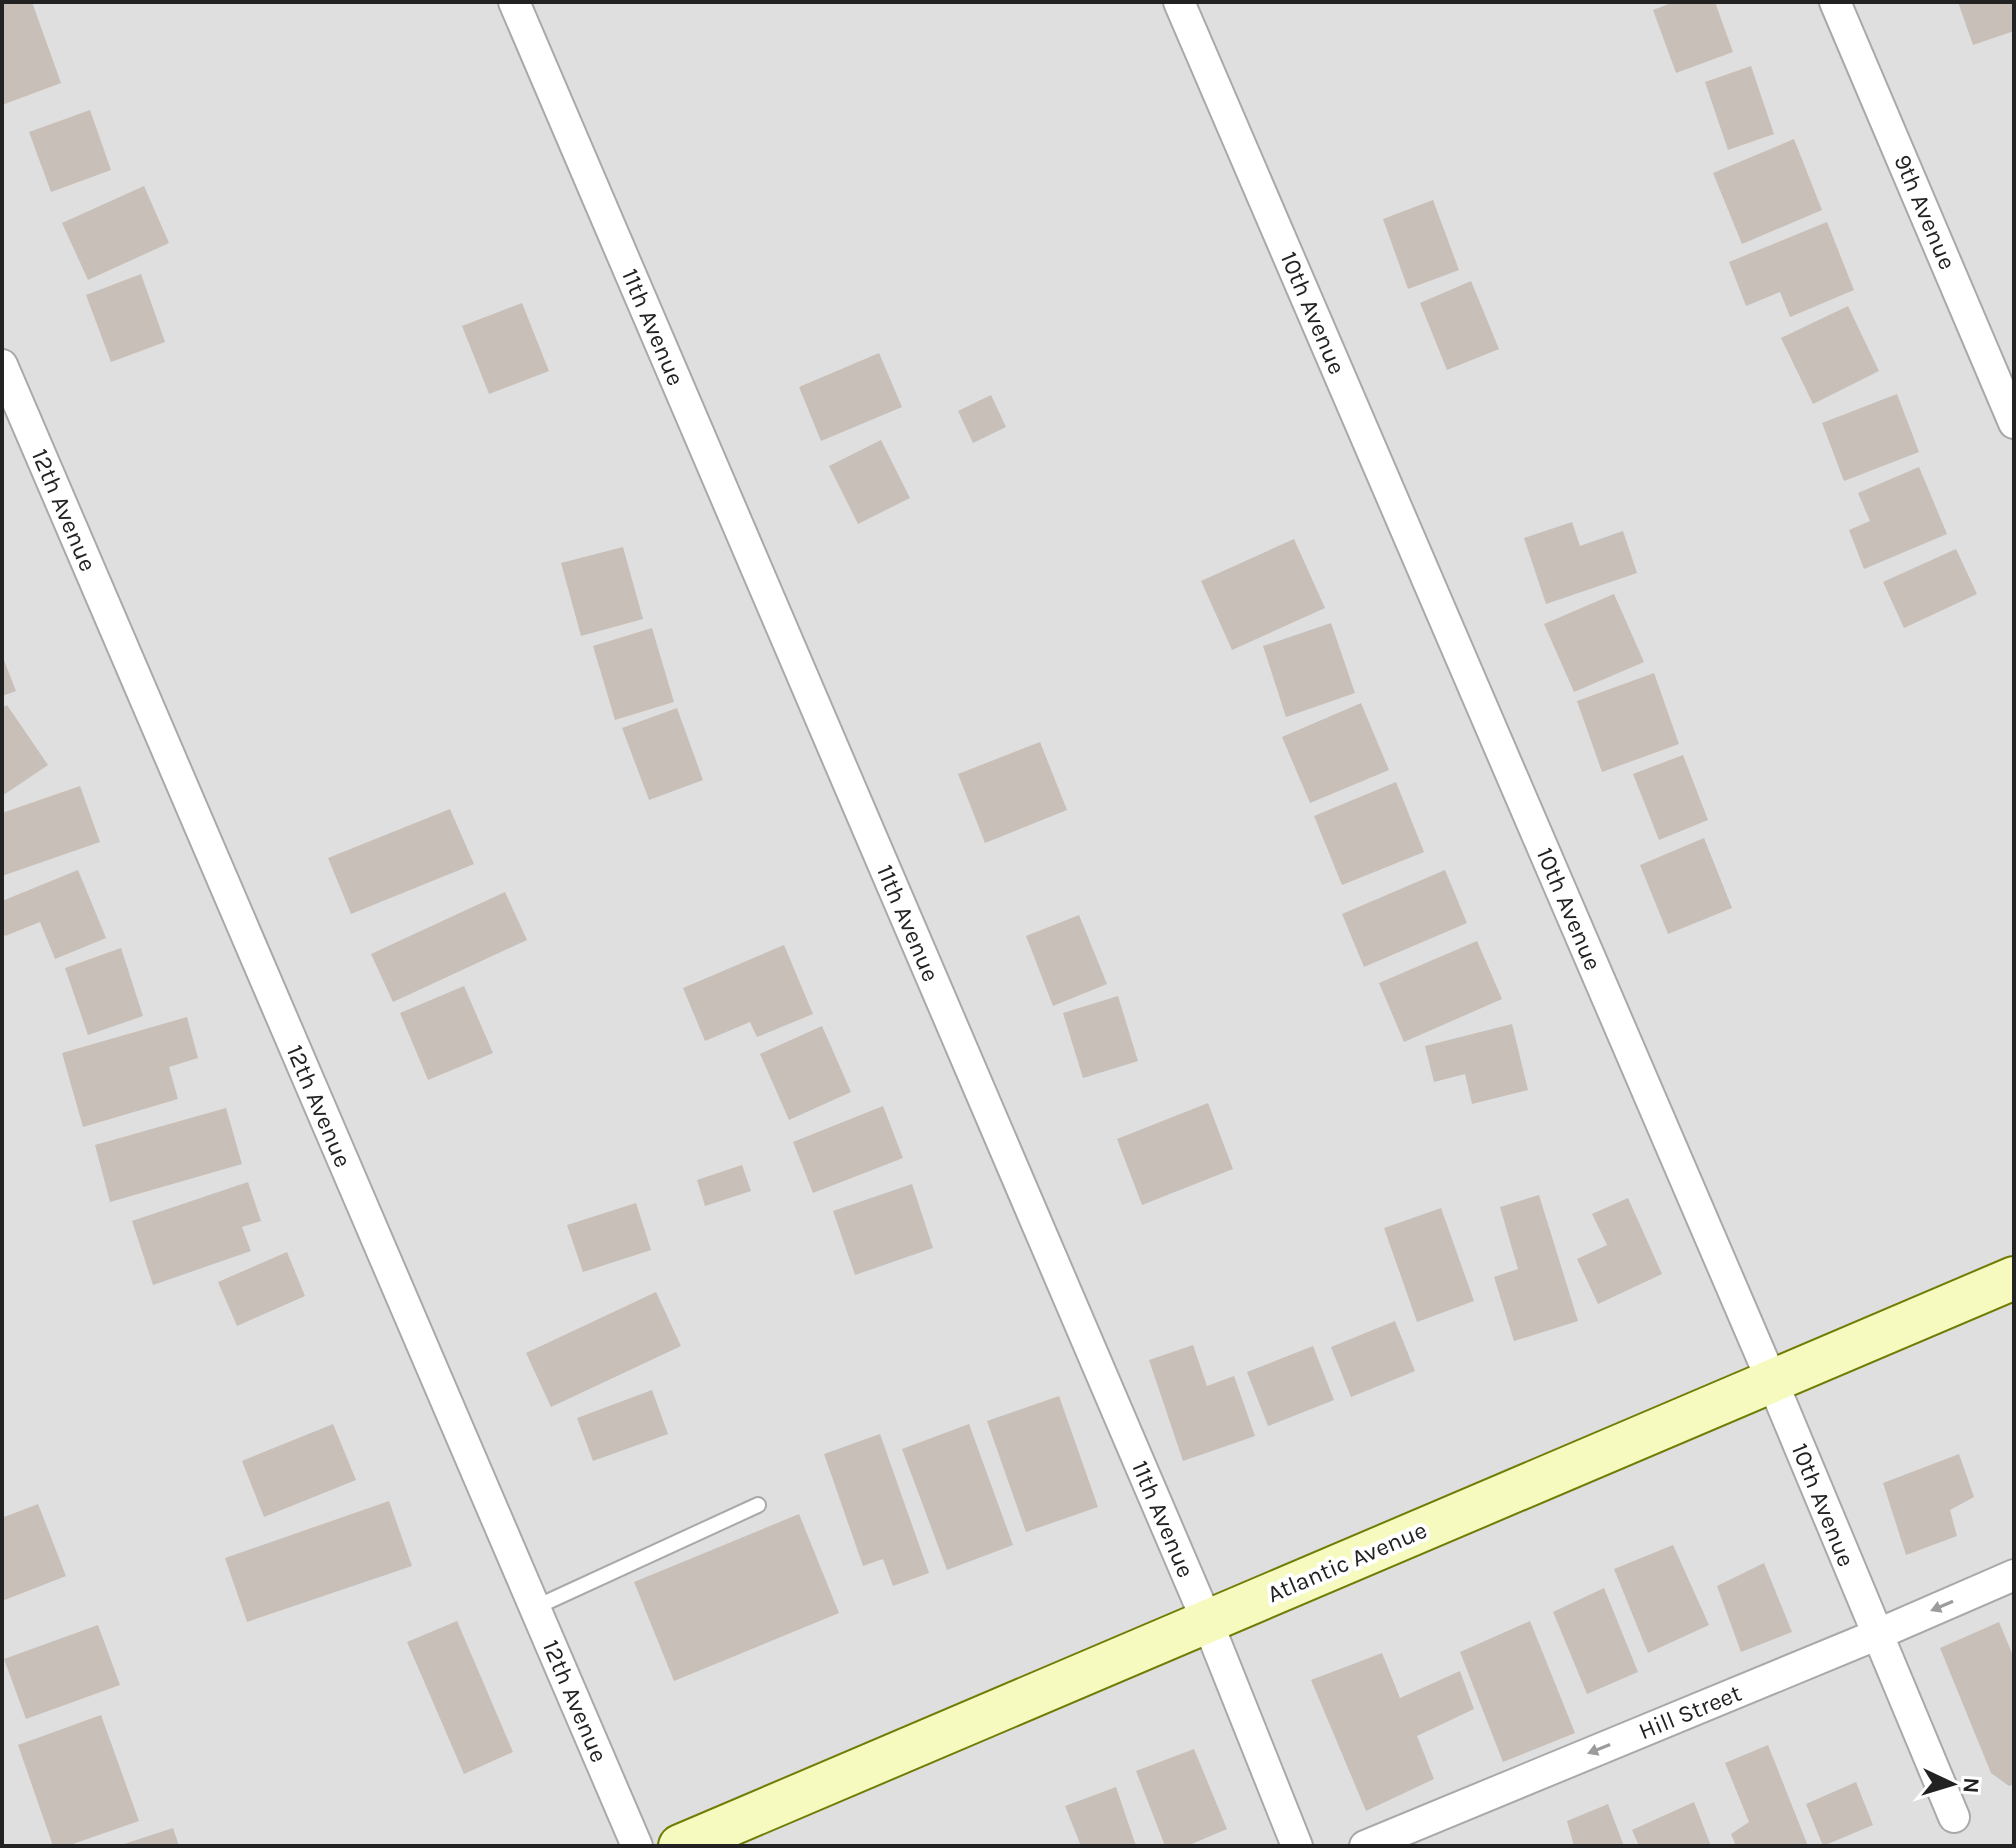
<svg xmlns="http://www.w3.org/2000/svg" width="2016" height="1848" font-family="Karla,sans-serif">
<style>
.residential{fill:#e0dfdf}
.building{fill:#c7bfb8}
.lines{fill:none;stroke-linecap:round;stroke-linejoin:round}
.service-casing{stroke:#a9a9a9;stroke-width:18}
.minor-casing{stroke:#a9a9a9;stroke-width:34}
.secondary-casing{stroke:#707d05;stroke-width:46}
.service{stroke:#fff;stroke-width:14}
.minor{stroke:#fff;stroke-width:30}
.secondary{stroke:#f7fabf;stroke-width:42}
.oneway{fill:#9c9c9c}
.labels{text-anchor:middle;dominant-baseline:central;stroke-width:8;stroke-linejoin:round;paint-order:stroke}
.street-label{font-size:24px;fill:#222;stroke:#fff}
</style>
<rect width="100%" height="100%" fill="#f2efe9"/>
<path class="residential" d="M2,2h2012v1844h-2012z"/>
<path class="building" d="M6,2h26l29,81 -59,22v-102z
M1674,2h41l18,50 -57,21 -23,-63z
M1958,2h55l1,29 -41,14z
M1751,66l23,68 -46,16 -23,-68z
M90,110l21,60 -60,22 -22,-60z
M1794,139l28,71 -80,34 -29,-71z
M144,186l25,57 -81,37 -26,-57z
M1433,200l26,70 -51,19 -25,-70z
M1827,222l27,68 -64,27 -10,-25 -34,14 -17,-44z
M141,274l24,68 -54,20 -25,-67z
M1471,281l28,68 -52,21 -27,-67z
M522,303l27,68 -60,23 -27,-68z
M1848,306l31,65 -66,33 -32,-66z
M879,353l23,54 -81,34 -22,-54z
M1897,394l22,58 -75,29 -22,-58z
M991,395l15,32 -33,16 -15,-32z
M881,440l29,58 -52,26 -29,-58z
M1919,467l28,67 -83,35 -15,-39 21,-9 -12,-28z
M1572,522l8,24 43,-15 14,42 -91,31 -22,-66z
M1294,539l31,69 -93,42 -31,-69z
M623,547l20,72 -62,17 -20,-73z
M1956,549l21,45 -73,34 -21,-46z
M1614,594l30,68 -70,30 -30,-68z
M1331,623l24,70 -69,24 -23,-71z
M652,628l22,74 -59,18 -22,-74z
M2,655l14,36 -14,5z
M1654,673l25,71 -77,28 -25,-71z
M1361,703l28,67 -79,33 -28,-66z
M7,705l41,60 -46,31v-88z
M677,708l26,72 -54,20 -27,-72z
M1040,742l27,68 -82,33 -27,-69z
M1683,755l25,65 -49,20 -26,-66z
M1396,782l28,70 -82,33 -28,-69z
M80,786l20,56 -98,34v-63z
M450,809l24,55 -123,50 -23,-56z
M1704,838l28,70 -64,26 -28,-69z
M78,870l28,68 -51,21 -15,-37 -35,14 -3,-6v-29z
M1445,870l22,53 -103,44 -22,-53z
M505,892l22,48 -134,62 -22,-48z
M1079,915l28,69 -54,22 -27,-70z
M1477,941l25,58 -98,43 -25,-59z
M784,945l29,69 -56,23 -7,-15 -45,19 -22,-53z
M121,948l22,68 -55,19 -23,-67z
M464,986l29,67 -65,27 -28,-67z
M1118,996l20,65 -55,17 -20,-65z
M187,1017l11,41 -29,9 9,32 -95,28 -21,-74z
M1512,1024l16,66 -56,14 -7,-30 -31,8 -9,-36z
M822,1026l29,66 -62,28 -29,-66z
M1208,1103l25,66 -91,36 -25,-66z
M883,1106l20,52 -90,35 -20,-51z
M226,1108l16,56 -132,38 -15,-57z
M742,1165l9,26 -46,15 -8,-26z
M248,1182l13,39 -19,6 9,24 -98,34 -21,-64z
M912,1184l21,64 -78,27 -22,-64z
M1539,1195l39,126 -64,20 -20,-64 24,-8 -18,-62z
M1628,1198l34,76 -64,30 -21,-45 30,-14 -15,-31z
M636,1203l15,47 -68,22 -16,-47z
M1441,1208l33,93 -57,21 -33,-94z
M287,1252l18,44 -68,30 -19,-44z
M656,1292l25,54 -130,61 -25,-54z
M1395,1321l20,50 -64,26 -20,-50z
M1193,1345l14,41 27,-10 21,60 -72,25 -34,-101z
M1313,1346l21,54 -66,26 -21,-54z
M652,1390l16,44 -75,27 -16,-43z
M1059,1396l39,111 -72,25 -39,-111z
M333,1424l23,56 -92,37 -22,-56z
M969,1424l44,121 -66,25 -45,-121z
M880,1434l49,139 -36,13 -10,-27 -20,7 -39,-112z
M1959,1454l15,43 -24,13 7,26 -51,19 -23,-72z
M389,1501l23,65 -165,56 -22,-64z
M38,1504l28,72 -64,25v-90l2,6z
M799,1514l40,99 -165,68 -40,-99z
M1673,1545l36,80 -61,28 -34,-84z
M1764,1563l28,69 -51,20 -24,-66z
M1604,1588l34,84 -51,22 -34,-82z
M457,1621l56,131 -49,22 -57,-132z
M1530,1621l45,112 -72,29 -43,-110z
M1999,1622l15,36v126l-5,2 -18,-13 -51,-125z
M98,1625l22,60 -94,34 -22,-60z
M1382,1653l18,45 60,-27 14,38 -57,27 17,43 -68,32 -55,-131z
M101,1715l38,106 -72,25h-14l-35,-101z
M1768,1745l40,101h-72l-5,-12 18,-12 -24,-59z
M1194,1749l33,80 -40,17h-22l-29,-75z
M1856,1782l17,43 -50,21 -17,-42z
M1116,1787l20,59h-55l-16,-40z
M1694,1802l17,44h-72l-7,-16z
M1608,1804l16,42h-50l-7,-25z
M173,1828l6,18h-58v-1z"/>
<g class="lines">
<defs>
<path id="service" d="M534,1608l224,-103"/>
<path id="minor" d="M514,2l693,1619 90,225
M1179,2l593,1379 182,436
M1835,2l179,421
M2,365l635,1481
M1365,1846l511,-211 138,-60"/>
<path id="secondary" d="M680,1846l1334,-568"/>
</defs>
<use href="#service" class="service-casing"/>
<use href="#minor" class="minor-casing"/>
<use href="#secondary" class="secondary-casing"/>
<use href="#service" class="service"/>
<use href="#minor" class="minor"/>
<use href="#secondary" class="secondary"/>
</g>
<defs><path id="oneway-solid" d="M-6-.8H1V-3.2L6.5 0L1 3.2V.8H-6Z" transform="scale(2)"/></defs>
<g class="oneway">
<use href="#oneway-solid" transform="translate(1942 1606) rotate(157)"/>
<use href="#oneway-solid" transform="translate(1599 1749) rotate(158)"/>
</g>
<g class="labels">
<g class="street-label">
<text transform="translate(1925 212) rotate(67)">9th Avenue</text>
<text transform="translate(1313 313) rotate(67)">10th Avenue</text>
<text transform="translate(653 327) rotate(67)">11th Avenue</text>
<text transform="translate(64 510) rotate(67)">12th Avenue</text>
<text transform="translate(1569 909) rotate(67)">10th Avenue</text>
<text transform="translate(908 923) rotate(67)">11th Avenue</text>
<text transform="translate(319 1106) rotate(67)">12th Avenue</text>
<text transform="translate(1823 1505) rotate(68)">10th Avenue</text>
<text transform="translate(1163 1519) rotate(67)">11th Avenue</text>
<text transform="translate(1347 1562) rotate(-23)">Atlantic Avenue</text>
<text transform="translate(575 1701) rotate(67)">12th Avenue</text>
<text transform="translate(1690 1712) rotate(-22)">Hill Street</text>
</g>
</g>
<rect width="2016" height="1848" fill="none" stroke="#222222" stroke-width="8"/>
<g transform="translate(1952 1784) rotate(94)" stroke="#ffffff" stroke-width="6" paint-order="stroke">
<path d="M0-6L14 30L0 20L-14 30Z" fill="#222222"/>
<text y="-12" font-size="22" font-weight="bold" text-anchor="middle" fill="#222222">N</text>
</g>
</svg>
